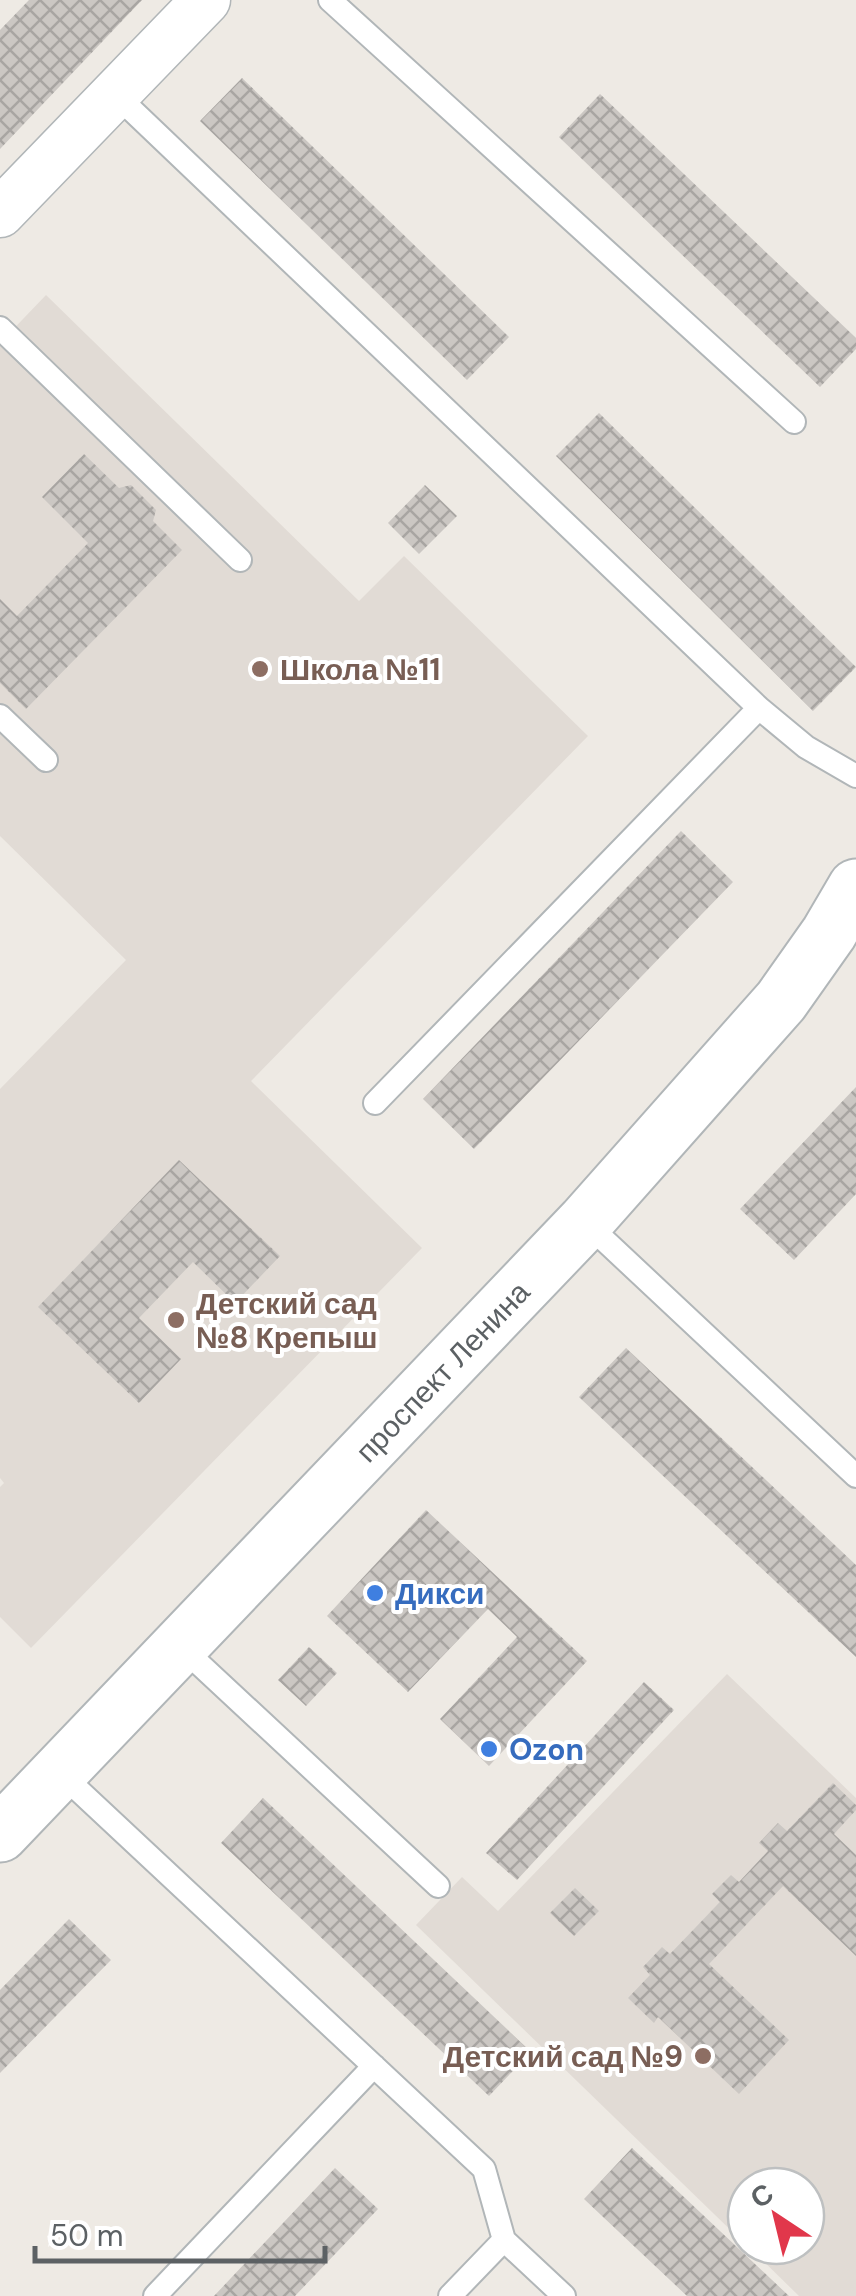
<svg xmlns="http://www.w3.org/2000/svg" width="856" height="2296" font-family="'DM Sans',sans-serif">
<style>
.education{fill:#e1dbd5}
.building{fill:url(#building-cross-hatch)}
.lines{fill:none;stroke-linecap:round;stroke-linejoin:round}
.service-casing{stroke:#b1b6b8;stroke-width:26}
.minor-casing{stroke:#b1b6b8;stroke-width:51}
.tertiary-casing{stroke:#b1b6b8;stroke-width:59}
.service{stroke:#fff;stroke-width:22}
.minor{stroke:#fff;stroke-width:48}
.tertiary{stroke:#fff;stroke-width:55}
.education-dot{fill:#8d6e63;stroke:#fff;stroke-width:4}
.shop-dot{fill:#3f7fe0;stroke:#fff;stroke-width:4}
.labels{text-anchor:middle;dominant-baseline:central;stroke-width:8;stroke-linejoin:round;paint-order:stroke}
.education-label{font-size:30px;font-weight:bold;fill:#785e54;stroke:#fff;text-anchor:start}
.street-label{font-size:30px;fill:#5c6164;stroke:#fff}
.shop-label{font-size:30px;font-weight:bold;fill:#366cbe;stroke:#fff;text-anchor:start}
</style>
<defs>
<pattern id="building-cross-hatch" width="8" height="8" patternUnits="userSpaceOnUse" patternTransform="scale(2.5)"><rect width="8" height="8" fill="#cbc7c3"/><path d="M0 0l8 8M0 8l8-8" fill="none" stroke="#a8a5a2"/></pattern>
</defs>
<rect width="100%" height="100%" fill="#eeeae4"/>
<path class="education" d="M46,295l313,306 45,-45 184,180 -337,345 171,167 -391,400 -31,-31v-130l4,-4 -4,-5v-389l126,-129 -126,-124v-493z
M727,1674l129,124v498h-57l-51,-50h58v-60h-60v59l-330,-320 46,-48 36,34z"/>
<path class="building" d="M29,0h113l-142,149v-119z
M242,78l267,259 -42,43 -267,-259z
M600,94l256,244v11l-36,38 -261,-250z
M599,413l257,254 -43,44 -257,-255z
M84,454l35,34 12,-3 25,25 -3,11 29,29 -156,159 -26,-26v-84l17,17 71,-73 -46,-46z
M425,485l32,31 -38,38 -31,-31z
M681,831l52,51 -259,267 -51,-50z
M856,1087v107l-62,66 -54,-51z
M179,1160l101,96 -45,47 -42,-41 -54,56 42,41 -42,44 -101,-96z
M626,1348l230,217v92l-277,-260z
M426,1510l161,151 -98,105 -49,-47 77,-82 -29,-28 -80,83 -81,-76z
M309,1647l28,26 -31,33 -28,-26z
M644,1682l30,28 -157,170 -31,-27z
M833,1783l23,22v5l-22,24 22,21v101l-73,-70 -74,78 80,76 -50,54 -81,-77 -4,6 -26,-25 22,-23 -7,-8 19,-20 8,7 50,-52 -8,-8 19,-19 8,7 29,-31 -9,-8 19,-20 9,8z
M263,1798l268,254 -42,44 -268,-253z
M575,1888l24,23 -25,25 -24,-23z
M69,1919l42,41 -111,113v-83z
M632,2148l157,148h-102l-103,-97z
M335,2168l43,41 -83,87h-81z"/>
<g class="lines">
<defs>
<path id="service" d="M330,0l464,422
M115,94l644,614 47,39 50,29
M0,328l240,232
M0,716l46,44
M375,1103l384,-395
M585,1222l271,254
M180,1646l258,240
M59,1772l425,397 20,71 60,56
M155,2296l219,-230
M450,2296l54,-56"/>
<path id="minor" d="M0,213l206,-213"/>
<g id="tertiary">
<path id="s1" d="M0,1834l585,-612 196,-221 48,-68 27,-46"/>
</g>
</defs>
<use href="#service" class="service-casing"/>
<use href="#minor" class="minor-casing"/>
<use href="#tertiary" class="tertiary-casing"/>
<use href="#service" class="service"/>
<use href="#minor" class="minor"/>
<use href="#tertiary" class="tertiary"/>
</g>
<g class="education-dot">
<circle cx="260" cy="669" r="10"/>
<circle cx="176" cy="1320" r="10"/>
<circle cx="703" cy="2056" r="10"/>
</g>
<g class="shop-dot">
<circle cx="375" cy="1593" r="10"/>
<circle cx="489" cy="1749" r="10"/>
</g>
<g class="labels">
<g class="education-label">
<text x="280" y="669">Школа №11</text>
<text x="196" y="1303">Детский сад<tspan x="196" dy="34">№8 Крепыш</tspan></text>
<text x="683" y="2056" text-anchor="end">Детский сад №9</text>
</g>
<g class="street-label">
<text stroke="none"><textPath href="#s1" startOffset="640">проспект Ленина</textPath></text>
</g>
<g class="shop-label">
<text x="395" y="1593">Дикси</text>
<text x="509" y="1749">Ozon</text>
</g>
</g>
<g transform="translate(776 2216) rotate(325)"><circle r="48" fill="#ffffff" stroke="#bec0c1" stroke-width="2.5"/>
<path d="M0-8L18 38L0 25L-18 38Z" fill="#e1374b"/>
<text y="-15" font-size="28" font-weight="bold" text-anchor="middle" fill="#5c6164">С</text>
</g>
<path d="M35 2246v15h290v-15" fill="none" stroke="#5c6164" stroke-width="5"/>
<text x="50" y="2246" font-size="30" fill="#5c6164" stroke="#ffffff" stroke-width="8" paint-order="stroke">50 m</text>
</svg>
